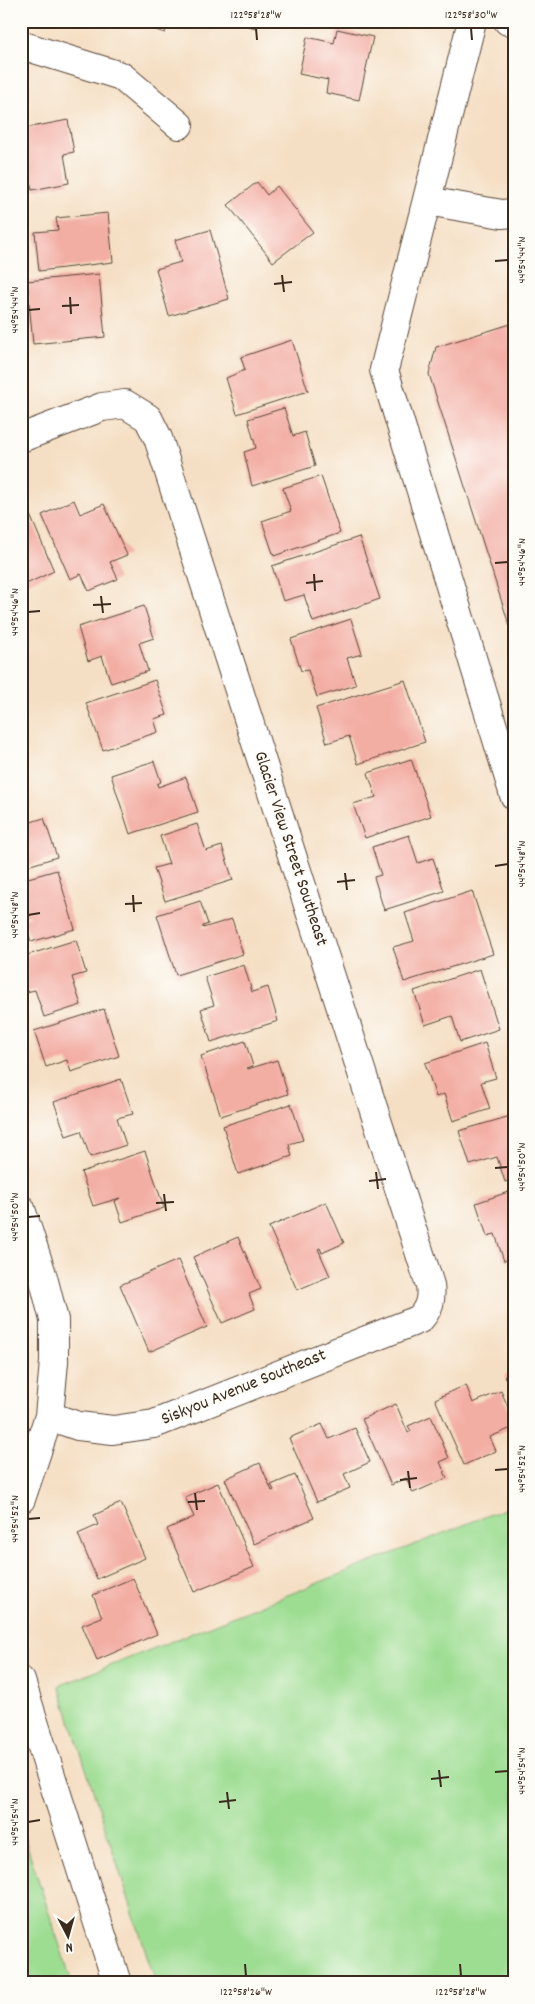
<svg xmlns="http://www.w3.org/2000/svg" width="535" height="2004" font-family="Dekko,sans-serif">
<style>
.green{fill:#9ddd92;stroke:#6c8458}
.building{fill:#f3aea4}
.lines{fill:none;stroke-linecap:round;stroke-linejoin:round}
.minor-casing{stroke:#574537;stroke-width:30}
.minor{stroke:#fff;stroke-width:28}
.ticks{fill:none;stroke:#3b2a1e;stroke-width:2}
.labels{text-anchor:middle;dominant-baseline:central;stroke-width:4;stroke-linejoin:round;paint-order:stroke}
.street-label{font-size:18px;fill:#3b2a1e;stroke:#fdfcf7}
.neatline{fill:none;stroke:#3b2a1e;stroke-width:2}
.ticks-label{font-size:12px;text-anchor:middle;fill:#3b2a1e}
</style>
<rect width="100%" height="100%" fill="#fdfcf7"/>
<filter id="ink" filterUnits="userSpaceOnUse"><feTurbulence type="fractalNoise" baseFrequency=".02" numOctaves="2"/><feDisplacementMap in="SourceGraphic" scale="10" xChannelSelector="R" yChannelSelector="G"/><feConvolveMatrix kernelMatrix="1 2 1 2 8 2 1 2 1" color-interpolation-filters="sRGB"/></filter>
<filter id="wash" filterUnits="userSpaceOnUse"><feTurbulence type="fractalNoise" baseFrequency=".0096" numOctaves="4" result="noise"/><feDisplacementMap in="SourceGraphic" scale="20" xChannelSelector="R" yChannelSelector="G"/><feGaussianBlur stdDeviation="1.12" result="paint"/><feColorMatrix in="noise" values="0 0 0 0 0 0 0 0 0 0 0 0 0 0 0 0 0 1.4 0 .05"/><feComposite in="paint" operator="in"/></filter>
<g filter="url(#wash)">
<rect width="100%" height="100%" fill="#f5dfc4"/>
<path class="green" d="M514,1505v478h-358l-97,-297z
M21,1827l51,156h-51z"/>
<g id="blocks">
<path class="building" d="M130,21h38l-3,12z
M234,21h23l-2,7z
M337,29l36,8 -14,63 -33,-7 2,-13 -29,-6 8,-37 27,6z
M68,120l6,32 -10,2 5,29 -37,7 -6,-28h-5v-33z
M257,182l10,13 10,-9 36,46 -40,30 -45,-57z
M108,213l5,49 -74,9 -4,-39 23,-2 -2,-12z
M210,230l19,69 -60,17 -13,-47 25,-7 -6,-22z
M99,274l6,63 -72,7 -6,-63z
M514,323v314h-1l-84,-263 7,-27z
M292,340l16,51 -71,23 -11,-36 19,-8 -4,-13z
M284,408l9,28 12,-4 10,34 -63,20 -8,-34 12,-4 -8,-29z
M321,476l19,57 -66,23 -12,-35 29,-10 -8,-23z
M74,500l6,14 24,-10 23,51 -17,7 8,17 -29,12 -8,-17 -11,5 -28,-64z
M27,508l27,63 -30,14 -3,-6v-69z
M359,537l21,62 -67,23 -9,-27 -21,6 -11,-35z
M144,606l10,32 -15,5 9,28 -37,12 -9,-27 -14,5 -10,-34z
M351,619l11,35 -15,4 9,27 -39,12 -9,-27 -7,1 -10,-32z
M155,680l12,35 -13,4 4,13 -55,18 -17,-47z
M405,680l20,62 -67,22 -9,-28 -22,7 -11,-35z
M411,759l20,57 -66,22 -12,-34 23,-7 -8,-24z
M154,761l7,21 -4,2 1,3 28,-10 12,35 -68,22 -19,-59z
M44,818l13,39 -36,11v-43z
M197,824l9,27 16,-5 11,34 -68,21 -11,-33 15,-4 -9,-28z
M409,835l9,28 15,-5 11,33 -60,19 -10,-33 7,-2 -9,-28z
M57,870l18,59 -44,13 -7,-23 6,-3 -1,-1 -8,2v-37z
M472,891l21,63 -89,28 -11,-35 21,-6 -9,-28z
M200,901l8,23 -5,2v2l29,-9 11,35 -67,21 -19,-60z
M76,940l10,33 -14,4 9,28 -37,12 -9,-27 -9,2 -5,-16v-19z
M244,965l8,27 16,-5 10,34 -67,21 -10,-33 13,-4 -9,-28z
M480,969l19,60 -39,13 -8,-26 -27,9 -11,-34z
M104,1009l15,47 -48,16 -4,-12 -21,7 -12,-36z
M245,1041l8,25 -6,2 1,1 29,-9 11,34 -67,22 -20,-60z
M485,1043l11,35 -15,4 9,27 -37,12 -9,-27 -8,3 -11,-34z
M121,1079l12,35 -16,4 9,27 -36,12 -9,-26 -15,5 -12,-34z
M291,1104l12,36 -14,4 3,12 -54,18 -15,-48z
M514,1115v64l-9,3 -8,-25 -27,8 -11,-34z
M145,1151l19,57 -42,14 -7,-21 5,-3 -27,8 -12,-34z
M514,1190v67l-10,4 -9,-27 -8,2 -11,-33z
M326,1202l18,41 -22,10 -2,-5 -2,1 12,27 -33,14 -28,-63z
M238,1237l23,52 -12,5 6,15 -33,14 -29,-66z
M178,1260l29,67 -58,25 -29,-67z
M514,1365v20l-10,-8z
M466,1385l7,18 28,-12 13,30v6l-24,10 6,14 -32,14 -29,-66z
M396,1404l12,29 3,-2 -3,-5 23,-10 18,42 -9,4 7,16 -34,15 -7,-15 -15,7 -29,-66z
M322,1424l7,15 26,-11 15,34 -26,12 6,14 -33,14 -28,-64z
M260,1463l12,28 2,-1 -3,-5 24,-10 19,43 -60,26 -29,-65z
M218,1483l36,84 -60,25 -27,-63 27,-12 -9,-20z
M121,1503l24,55 -48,21 -19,-45 20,-9 -4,-10z
M133,1578l24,56 -60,26 -15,-35 20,-8 -9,-22z"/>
</g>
</g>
<g filter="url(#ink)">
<use href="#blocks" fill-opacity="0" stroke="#574537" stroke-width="1"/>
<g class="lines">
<defs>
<path id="minor" d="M472,21l-88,349 130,425
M508,21l6,2
M21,45l100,31 58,49
M427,201l75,13 12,-1
M21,438l81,-31 23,-3 23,14 10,20 272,847c2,15 -1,23 -10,34l-266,105 -41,6 -35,-4 -29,-10
M21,1209l22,68 11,43v42l-5,54 -28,83
M21,1681l96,302"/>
</defs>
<use href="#minor" class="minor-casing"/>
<use href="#minor" class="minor"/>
</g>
</g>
<path class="ticks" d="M256,28l1,12M471,28l1,12M495,261l13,-1M282,275l2,17M274,284l18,-2M70,297l1,17M62,306l17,-1M28,310l12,-1M495,563l13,-1M314,574l1,17M306,583l17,-2M101,596l2,17M93,605l18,-1M28,612l12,-1M495,866l13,-2M345,873l2,17M337,882l18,-2M133,895l1,17M125,904l17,-1M28,915l12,-2M495,1168l13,-1M376,1172l2,17M369,1181l17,-2M164,1194l2,17M156,1203l18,-1M28,1217l12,-1M495,1470l13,-1M408,1471l2,17M400,1480l17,-2M195,1493l2,17M188,1502l17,-1M28,1519l12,-1M439,1770l2,17M495,1772l13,-1M431,1779l18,-2M227,1792l2,17M219,1802l17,-2M28,1822l12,-2M245,1964l1,12M460,1964l1,12"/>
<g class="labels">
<g class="street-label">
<text transform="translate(290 849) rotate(72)">Glacier View Street Southeast</text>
<text transform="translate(244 1388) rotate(-22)">Siskyou Avenue Southeast</text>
</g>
</g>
<rect width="535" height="2004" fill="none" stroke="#fdfcf7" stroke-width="55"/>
<g transform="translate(68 1936) rotate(174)" stroke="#fdfcf7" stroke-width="4" paint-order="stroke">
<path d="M0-4L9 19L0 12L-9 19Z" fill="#3b2a1e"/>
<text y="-8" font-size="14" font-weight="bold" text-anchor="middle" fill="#3b2a1e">N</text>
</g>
<rect x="28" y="28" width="480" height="1948" class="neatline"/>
<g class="ticks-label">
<text x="256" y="18">122°58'28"W</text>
<text x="471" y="18">122°58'30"W</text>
<text transform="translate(521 260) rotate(-90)" y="4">44°54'44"N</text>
<text transform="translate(14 310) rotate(-90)" y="4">44°54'44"N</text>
<text transform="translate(521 562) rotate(-90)" y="4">44°54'46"N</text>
<text transform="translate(14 612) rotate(-90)" y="4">44°54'46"N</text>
<text transform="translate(521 864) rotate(-90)" y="4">44°54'48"N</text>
<text transform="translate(14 915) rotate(-90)" y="4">44°54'48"N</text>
<text transform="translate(521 1167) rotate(-90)" y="4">44°54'50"N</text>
<text transform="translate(14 1217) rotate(-90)" y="4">44°54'50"N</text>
<text transform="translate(521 1469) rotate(-90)" y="4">44°54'52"N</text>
<text transform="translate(14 1519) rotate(-90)" y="4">44°54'52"N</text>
<text transform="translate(521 1771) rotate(-90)" y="4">44°54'54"N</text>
<text transform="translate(14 1822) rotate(-90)" y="4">44°54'54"N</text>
<text x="246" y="1995">122°58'26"W</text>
<text x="461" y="1995">122°58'28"W</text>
</g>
</svg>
